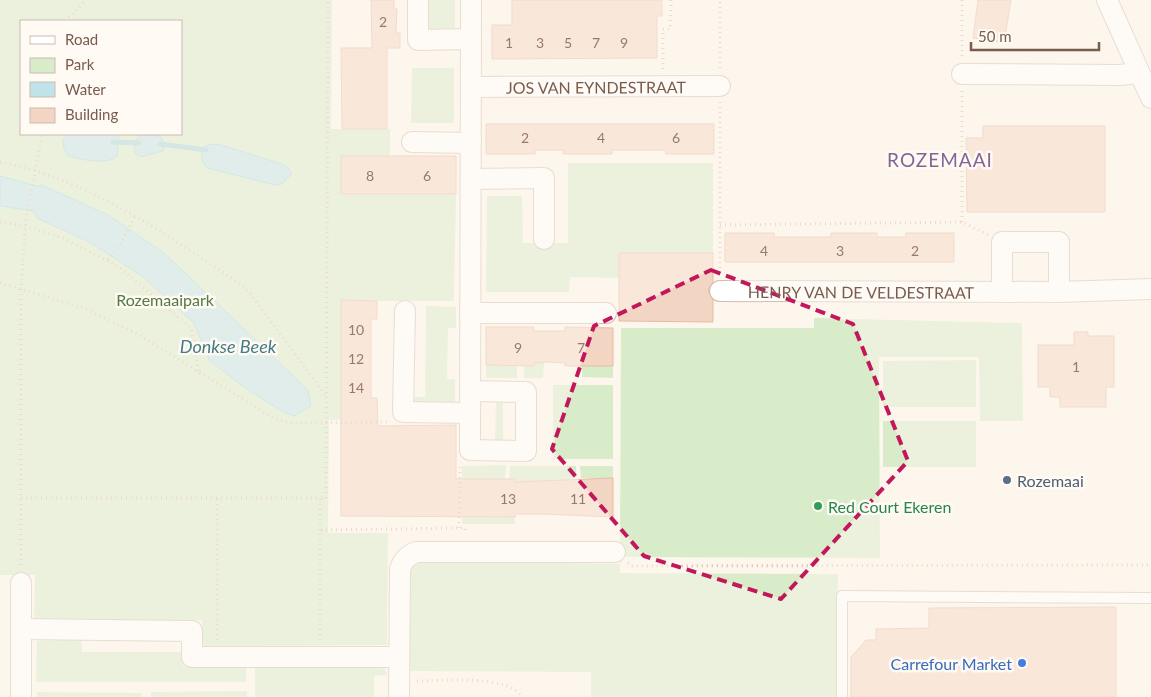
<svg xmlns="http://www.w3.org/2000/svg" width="1151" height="697" font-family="Lato,sans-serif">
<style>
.green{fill:#d8ecc9;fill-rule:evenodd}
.water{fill:#bfe3e8;stroke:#a5d3da}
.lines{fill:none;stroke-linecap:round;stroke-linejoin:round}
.stream{stroke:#a5d3da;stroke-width:5}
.building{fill:#f3d5c3;stroke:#e6bba3}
.lane-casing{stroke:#d1beb0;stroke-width:12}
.street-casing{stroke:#d1beb0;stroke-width:22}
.path{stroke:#d9b8a5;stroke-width:3;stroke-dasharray:1 4;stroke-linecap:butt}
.lane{stroke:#fff;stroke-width:10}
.street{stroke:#fff;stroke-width:20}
.marked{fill:none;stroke:#c2185b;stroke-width:4;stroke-dasharray:10 6;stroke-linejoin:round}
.service-dot{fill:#5c6f8a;stroke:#fffaf3;stroke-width:2}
.leisure-dot{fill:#2e9e5b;stroke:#fffaf3;stroke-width:2}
.shop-dot{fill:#3f7fe0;stroke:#fffaf3;stroke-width:2}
.labels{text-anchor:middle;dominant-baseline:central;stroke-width:5;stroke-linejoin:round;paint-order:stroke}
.number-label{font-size:14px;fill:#987a6a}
.street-label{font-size:16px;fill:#7a5c4d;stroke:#fffaf3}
.park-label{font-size:16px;fill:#537a41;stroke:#fffaf3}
.service-label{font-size:16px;fill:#4e5e75;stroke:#fffaf3;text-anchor:start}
.leisure-label{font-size:16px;fill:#27864d;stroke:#fffaf3;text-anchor:start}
.shop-label{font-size:16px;fill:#366cbe;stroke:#fffaf3;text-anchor:end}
.water-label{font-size:18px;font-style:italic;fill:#437c86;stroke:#fffaf3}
.quarter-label{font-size:19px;letter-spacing:1px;fill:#846695;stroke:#fffaf3}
</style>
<rect width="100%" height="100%" fill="#fdf6ec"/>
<path class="green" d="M0,0h332l-1,129h59v27l-49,38h48v-3h18l1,3h48l-2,107h-113v119h-12l-1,113h60l-1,112 -186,1 1,-26 -168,2 1,-47h-35zM21,21h160v113h-160z
M426,0h29v31l-29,-1z
M412,68h42v55h-43z
M568,163h145v90h-94v25l-49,-1 -1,15h-83l1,-96h35l1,47h45z
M426,306l30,1v21h-8l-1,51h8v25l-41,-1 -1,-6h12z
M814,318l208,5 1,98h-43l-1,-64h-100l1,201 -260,-1 1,-229h193z
M976,360v47h-93v-46z
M534,362h10l-1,16h-19v-12h10z
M486,365l31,1v12h-31z
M582,366h31v12l-31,-1z
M553,385h60v74h-60z
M496,398l7,1v44h-8z
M883,421h93v46h-93z
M506,465l-1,14h-32v38h42v7h-53v-58z
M510,466h66v12h-6v3l-55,1v-3h-6z
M580,466h33v12h-32z
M426,560l194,4v9l218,1 -2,123h-245v-25l-183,-1 1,-100 5,-7z
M81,639l1,13h101v14h63v16h-210l1,-41z
M378,666l7,3 2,6 -13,1v21h-119v-30z
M247,691v6h-96v-5z
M37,692l105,1v4h-105z"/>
<path class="water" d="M69,134h47l3,3 -2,19c-11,10 -36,3 -49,0l-4,-7 -1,-10z
M140,135l20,1 5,8 -2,7 -23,6 -5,-4 -1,-10z
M209,144l12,1 64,20 7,8 -10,11 -7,1 -68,-17 -5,-8v-11z
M0,176l37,10 5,-1 66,30 56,38 144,137 3,16 -17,10 -11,-4 -39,-25 -35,-27 -15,-37 -52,-47 -51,-33 -54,-25 -3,-7 -34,-5z"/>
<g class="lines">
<path class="stream" d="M113,142l26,1
M160,144l46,6"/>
</g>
<path class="building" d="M371,0h23v9h3l-1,24h4v15h-13v81h-45l-1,-81h31z
M512,0h150v16h-5v42l-165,1v-34h20z
M978,0h33l-7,43 -31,-5z
M486,124h228v30h-49l1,-4h-54v4h-49v-4h-28v4h-49z
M983,126h122v86h-138l-1,-74h17z
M341,156h115v38h-115z
M725,233h49v4h57v-4h46v4h29v-4h48v29h-229z
M619,253h94v29l-5,8 5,10v22l-94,-1z
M341,300l36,1v18h-6v79h6l1,28 78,-1v54h59v3l98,-4v39l-70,-3h-27l-1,3 -174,-1z
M486,327h48v4h31v-4l48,1v38h-48v-3l-16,-1 -15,1v3l-48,-1z
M1074,332h14v4h26v51h-8v20h-46v-10h-10v-10h-12v-42h36z
M1116,607v90h-265v-40l15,-17h10v-11l53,-1v-20z"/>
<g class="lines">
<defs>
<path id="lane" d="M842,697v-101l309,2"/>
<g id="street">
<path d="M418,0v40l53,-1"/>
<path d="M1107,0l44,98"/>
<path d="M962,74l157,1 20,-2"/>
<path id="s1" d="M471,87l249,-1"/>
<path d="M412,142l59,1"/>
<path d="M471,179l73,-1v61"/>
<path id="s2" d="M720,291l339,1 92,-3"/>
<path d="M1002,292v-50h57v50"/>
<path d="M405,311l-2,101 67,1"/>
<path d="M470,313h136"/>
<path d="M470,391l56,1v59l-56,-1c1,-150 1,-300 1,-450"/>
<path d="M21,583v114"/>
<path d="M21,629l171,2v26h207"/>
<path d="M399,697l1,-128c3,-9 7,-13 16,-17h199"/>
</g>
</defs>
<use href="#lane" class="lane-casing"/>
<use href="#street" class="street-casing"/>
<path class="path" d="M962,0v57
M65,21l21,-21
M720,68v-68
M663,69v-40h7l1,-29
M0,162c88,17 164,71 237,120l13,11 76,103
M0,222l26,4 37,12 56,29 72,61 8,45
M962,222v-132
M720,225l242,-3 26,13
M108,260l14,-18 13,-26
M720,273v-171
M0,283l86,26 55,27 132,82 19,5 96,-1
M21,498h305l2,-498
M459,528l1,-63
M321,530l138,-2h6v6
M628,563l3,3 520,-1
M21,565v-275l5,-71 16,-85
M217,640v-142
M320,640v-142
M417,681c25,0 91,-7 105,16"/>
<use href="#lane" class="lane"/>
<use href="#street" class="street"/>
</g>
<path d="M0 0H1151V697H0ZM711,270l142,54 55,137 -127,138 -137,-43 -92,-107 42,-123z" fill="#fdf6ec" fill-opacity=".55" fill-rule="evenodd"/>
<path class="marked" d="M711,270l142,54 55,137 -127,138 -137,-43 -92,-107 42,-123z"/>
<circle class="service-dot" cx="1007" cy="480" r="5"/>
<circle class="leisure-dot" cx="818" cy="506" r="5"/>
<circle class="shop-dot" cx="1022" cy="663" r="5"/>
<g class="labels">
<g class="number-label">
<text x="383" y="21">2</text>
<text x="509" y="42">1</text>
<text x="540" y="42">3</text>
<text x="568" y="42">5</text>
<text x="596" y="42">7</text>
<text x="624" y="42">9</text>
<text x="525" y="137">2</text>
<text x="601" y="137">4</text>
<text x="676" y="137">6</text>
<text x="370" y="175">8</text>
<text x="427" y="175">6</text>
<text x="764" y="250">4</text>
<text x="840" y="250">3</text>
<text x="915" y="250">2</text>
<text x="356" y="329">10</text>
<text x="518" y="347">9</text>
<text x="581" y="347">7</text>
<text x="356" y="358">12</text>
<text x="1076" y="366">1</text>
<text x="356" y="387">14</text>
<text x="508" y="498">13</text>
<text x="578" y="498">11</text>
</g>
<g class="street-label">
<text stroke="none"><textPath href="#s1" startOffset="125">JOS VAN EYNDESTRAAT</textPath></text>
<text stroke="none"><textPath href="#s2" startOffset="141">HENRY VAN DE VELDESTRAAT</textPath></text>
</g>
<g class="park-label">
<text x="165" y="299">Rozemaaipark</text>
</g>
<g class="service-label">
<text x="1017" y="480">Rozemaai</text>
</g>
<g class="leisure-label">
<text x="828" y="506">Red Court Ekeren</text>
</g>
<g class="shop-label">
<text x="1012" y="663">Carrefour Market</text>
</g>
<g class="water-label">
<text x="228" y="346">Donkse Beek</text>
</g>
<g class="quarter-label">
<text x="940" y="159">ROZEMAAI</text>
</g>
</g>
<rect x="20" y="20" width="162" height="115" fill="#fffaf3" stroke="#cabbb1"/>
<rect x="30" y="36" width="25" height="8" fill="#ffffff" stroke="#cabbb1"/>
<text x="65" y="45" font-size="15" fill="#7a5c4d">Road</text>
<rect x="30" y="58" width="25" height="15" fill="#d8ecc9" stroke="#cabbb1"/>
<text x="65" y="70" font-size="15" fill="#7a5c4d">Park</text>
<rect x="30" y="82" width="25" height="15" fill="#bfe3e8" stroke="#cabbb1"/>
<text x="65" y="95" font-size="15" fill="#7a5c4d">Water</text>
<rect x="30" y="108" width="25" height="15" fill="#f3d5c3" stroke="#cabbb1"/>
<text x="65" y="120" font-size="15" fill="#7a5c4d">Building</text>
<path d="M971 42v8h128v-8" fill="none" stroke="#7a5c4d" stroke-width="2.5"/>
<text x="978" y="42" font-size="15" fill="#7a5c4d" stroke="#fffaf3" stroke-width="4" paint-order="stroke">50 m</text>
</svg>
